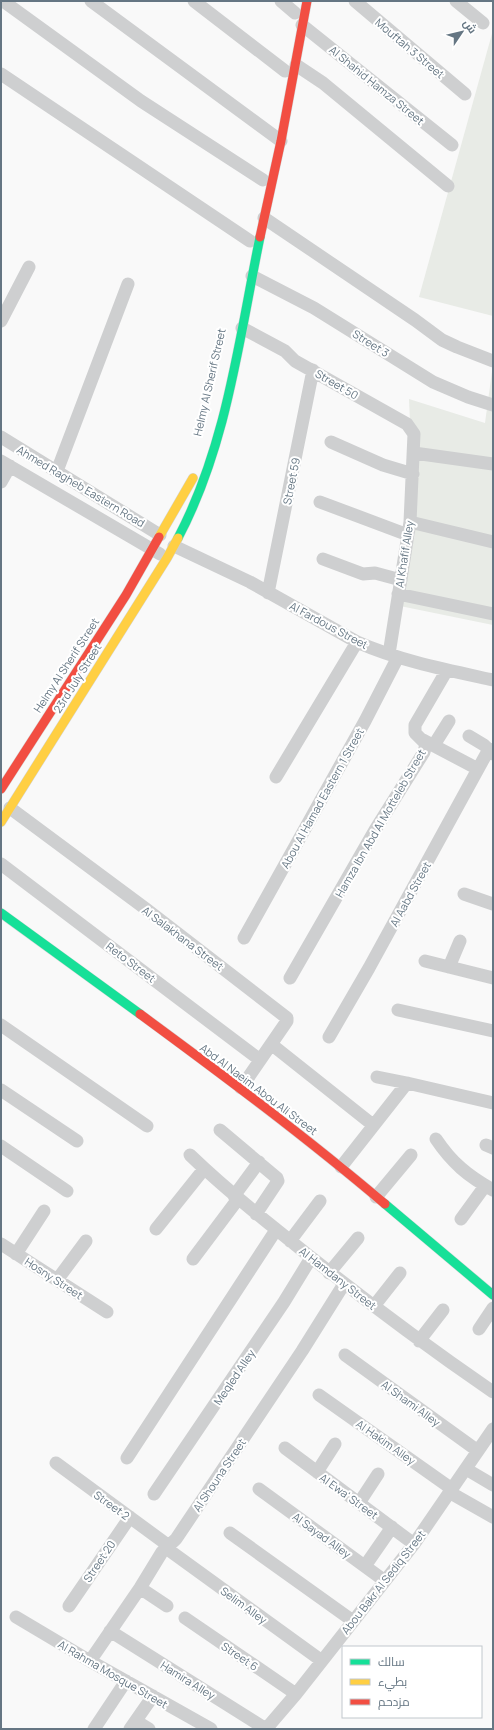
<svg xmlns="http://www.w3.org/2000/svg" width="494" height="1730" font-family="Manrope,Cairo,sans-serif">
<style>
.green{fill:#e8ebe6}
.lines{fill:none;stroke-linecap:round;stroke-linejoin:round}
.fast-casing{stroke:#d5d6d7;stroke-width:10}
.slow-casing{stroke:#d5d6d7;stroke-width:10}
.jam-casing{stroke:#d5d6d7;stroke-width:10}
.street{stroke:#cecfd0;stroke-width:13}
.fast{stroke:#16e098;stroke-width:9}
.slow{stroke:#ffcf43;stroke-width:9}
.jam{stroke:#f24e42;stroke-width:9}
.labels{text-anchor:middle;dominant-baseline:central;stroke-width:4;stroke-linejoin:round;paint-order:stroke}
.street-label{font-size:11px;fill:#657683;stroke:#fff}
</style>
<rect width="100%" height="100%" fill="#f9f9f9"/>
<path class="green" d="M493,30v286l-74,-19z
M493,364v261l-93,-19 15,-72 -6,-135 76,24z"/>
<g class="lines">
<defs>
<path id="fast" d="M178,538c49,-93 61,-199 82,-301
M1,913l139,101
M385,1204l108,91"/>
<path id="slow" d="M159,537l34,-59
M1,822l166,-264 11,-20"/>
<path id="jam" d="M260,237l21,-96 26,-140
M1,789l125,-194 33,-58
M140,1014c83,61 166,123 245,190"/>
</defs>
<use href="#fast" class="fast-casing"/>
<use href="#slow" class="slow-casing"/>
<use href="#jam" class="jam-casing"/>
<path class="street" d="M3,1l138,100 122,79
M91,1l190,140
M194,1l91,70
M281,1l14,12
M355,1l110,93
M456,1l27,22
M302,25l150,120
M296,65l27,18 125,103
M1,74l249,167
M264,218l151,102 27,20 15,7 36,14
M252,276l62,32 119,74 35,15 25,8
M1,321l28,-54
M242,328l43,23 10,10 112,63 7,10 -4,88 -21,132
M1,437l159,98
M331,442l52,23 30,9
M414,453l79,11
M1,461l159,93
M57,471l71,-187
M1,482l9,-16
M320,502l88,33
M410,522l83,20
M174,546l76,36 107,60c43,19 90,28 136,38
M323,559l40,15 12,-1 26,7
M268,593l45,-223
M398,594l95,20
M469,736l15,9 9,9
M423,740l55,29
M434,745l15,-24
M276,777l81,-135
M10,808l136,101 141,109v3l-46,67
M1,864l259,196
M464,894l29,10
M244,938l121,-217 33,-64
M425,961l68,17
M449,967l11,-26
M290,978l85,-148 49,-78 2,-8 -11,-11v-8l32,-55
M398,1010l95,21
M1,1025l146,101
M329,1037l40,-69 120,-219
M271,1044l102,81
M377,1077l30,6 86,20
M1,1090l76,51
M220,1130l57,48 1,3 -22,33
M436,1139c16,24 32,37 57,51
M486,1145l7,3
M1,1146l66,45
M190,1155c28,27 57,51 87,75 70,57 142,111 216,162
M341,1167l66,-84
M234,1196l25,-34
M376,1197l35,-42
M461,1219l24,-33
M156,1229l48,-60
M290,1241l30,-40
M1,1244l106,68
M16,1254l28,-43
M193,1259l45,-60
M329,1273l29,-35
M57,1280l29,-39
M374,1306l26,-33
M479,1329l14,-21
M419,1341l24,-31
M345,1355l133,96
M319,1395l133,94
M285,1448l129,96
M127,1458l149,-228
M56,1463l113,83
M466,1469l27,16
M317,1472l18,-28
M259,1489l126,92
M449,1492l44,25
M154,1494l130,-192 27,-44
M359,1503l19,-29
M230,1533l123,88
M166,1548l156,113
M365,1566l27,-39
M140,1588l27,18
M69,1606l61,-89
M16,1617l74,44 121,68
M185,1618l111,76
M110,1631l156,98 30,-35 118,-150 79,-115
M90,1661l50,-73 22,-36 14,-13 126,-188 42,-67
M136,1721l13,8
M94,1729l32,-48
M130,1729l23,-33"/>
<use href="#fast" class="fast"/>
<use href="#slow" class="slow"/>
<use href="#jam" class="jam"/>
</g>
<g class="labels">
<g class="street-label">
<text transform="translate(410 48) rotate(40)">Mouftah 3 Street</text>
<text transform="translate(377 85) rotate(39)">Al Shahid Hamza Street</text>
<text transform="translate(371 343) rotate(32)">Street 3</text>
<text transform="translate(209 382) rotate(-77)">Helmy Al Sherif Street</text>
<text transform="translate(337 384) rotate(30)">Street 50</text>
<text transform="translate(291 481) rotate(-79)">Street 59</text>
<text transform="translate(81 486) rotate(31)">Ahmed Ragheb Eastern Road</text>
<text transform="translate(404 554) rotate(-81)">Al Khafif Alley</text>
<text transform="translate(329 625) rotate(28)">Al Fardous Street</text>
<text transform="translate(66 665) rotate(-57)">Helmy Al Sherif Street</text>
<text transform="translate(77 678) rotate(-58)">23rd July Street</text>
<text transform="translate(322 798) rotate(-61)">Abou Al Hamad Eastern 1 Street</text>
<text transform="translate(380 823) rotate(-60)">Hamza Ibn Abd Al Motteleb Street</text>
<text transform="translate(410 894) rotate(-61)">Al Aabd Street</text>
<text transform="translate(183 938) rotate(37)">Al Salakhana Street</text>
<text transform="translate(131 962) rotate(37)">Reto Street</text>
<text transform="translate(259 1089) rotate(37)">Abd Al Naeim Abou Ali Street</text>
<text transform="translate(54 1278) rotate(33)">Hosny Street</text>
<text transform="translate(338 1278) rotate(38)">Al Hamdany Street</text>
<text transform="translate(234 1377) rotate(-56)">Meqled Alley</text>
<text transform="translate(411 1403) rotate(36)">Al Shami Alley</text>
<text transform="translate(386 1442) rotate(35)">Al Hakim Alley</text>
<text transform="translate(219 1475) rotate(-56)">Al Shouna Street</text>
<text transform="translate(349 1496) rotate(36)">Al Ewa' Street</text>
<text transform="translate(112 1505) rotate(36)">Street 2</text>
<text transform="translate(322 1535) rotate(36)">Al Sayad Alley</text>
<text transform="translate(99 1561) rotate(-56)">Street 20</text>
<text transform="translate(383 1582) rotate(-52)">Abou Bakr Al Sediq Street</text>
<text transform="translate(244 1605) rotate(36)">Selim Alley</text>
<text transform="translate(240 1656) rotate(34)">Street 6</text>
<text transform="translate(113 1674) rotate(30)">Al Rahma Mosque Street</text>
<text transform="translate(188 1680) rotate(32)">Hamira Alley</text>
</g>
</g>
<rect width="494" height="1730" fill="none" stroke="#657683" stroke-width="4"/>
<rect x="342" y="1646" width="140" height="72" fill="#ffffff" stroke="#c1c8cd"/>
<rect x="350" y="1659" width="20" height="6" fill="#16e098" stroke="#c1c8cd"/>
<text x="378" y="1666" font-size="12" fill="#657683">سالك</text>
<rect x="350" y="1679" width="20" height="6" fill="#ffcf43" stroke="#c1c8cd"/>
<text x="378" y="1686" font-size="12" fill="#657683">بطيء</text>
<rect x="350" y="1699" width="20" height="6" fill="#f24e42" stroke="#c1c8cd"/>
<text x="378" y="1706" font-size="12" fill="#657683">مزدحم</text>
<g transform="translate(462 32) rotate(55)" stroke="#ffffff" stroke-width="3" paint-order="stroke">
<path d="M0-3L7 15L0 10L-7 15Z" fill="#657683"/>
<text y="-6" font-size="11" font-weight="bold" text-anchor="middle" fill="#657683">ش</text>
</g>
</svg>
